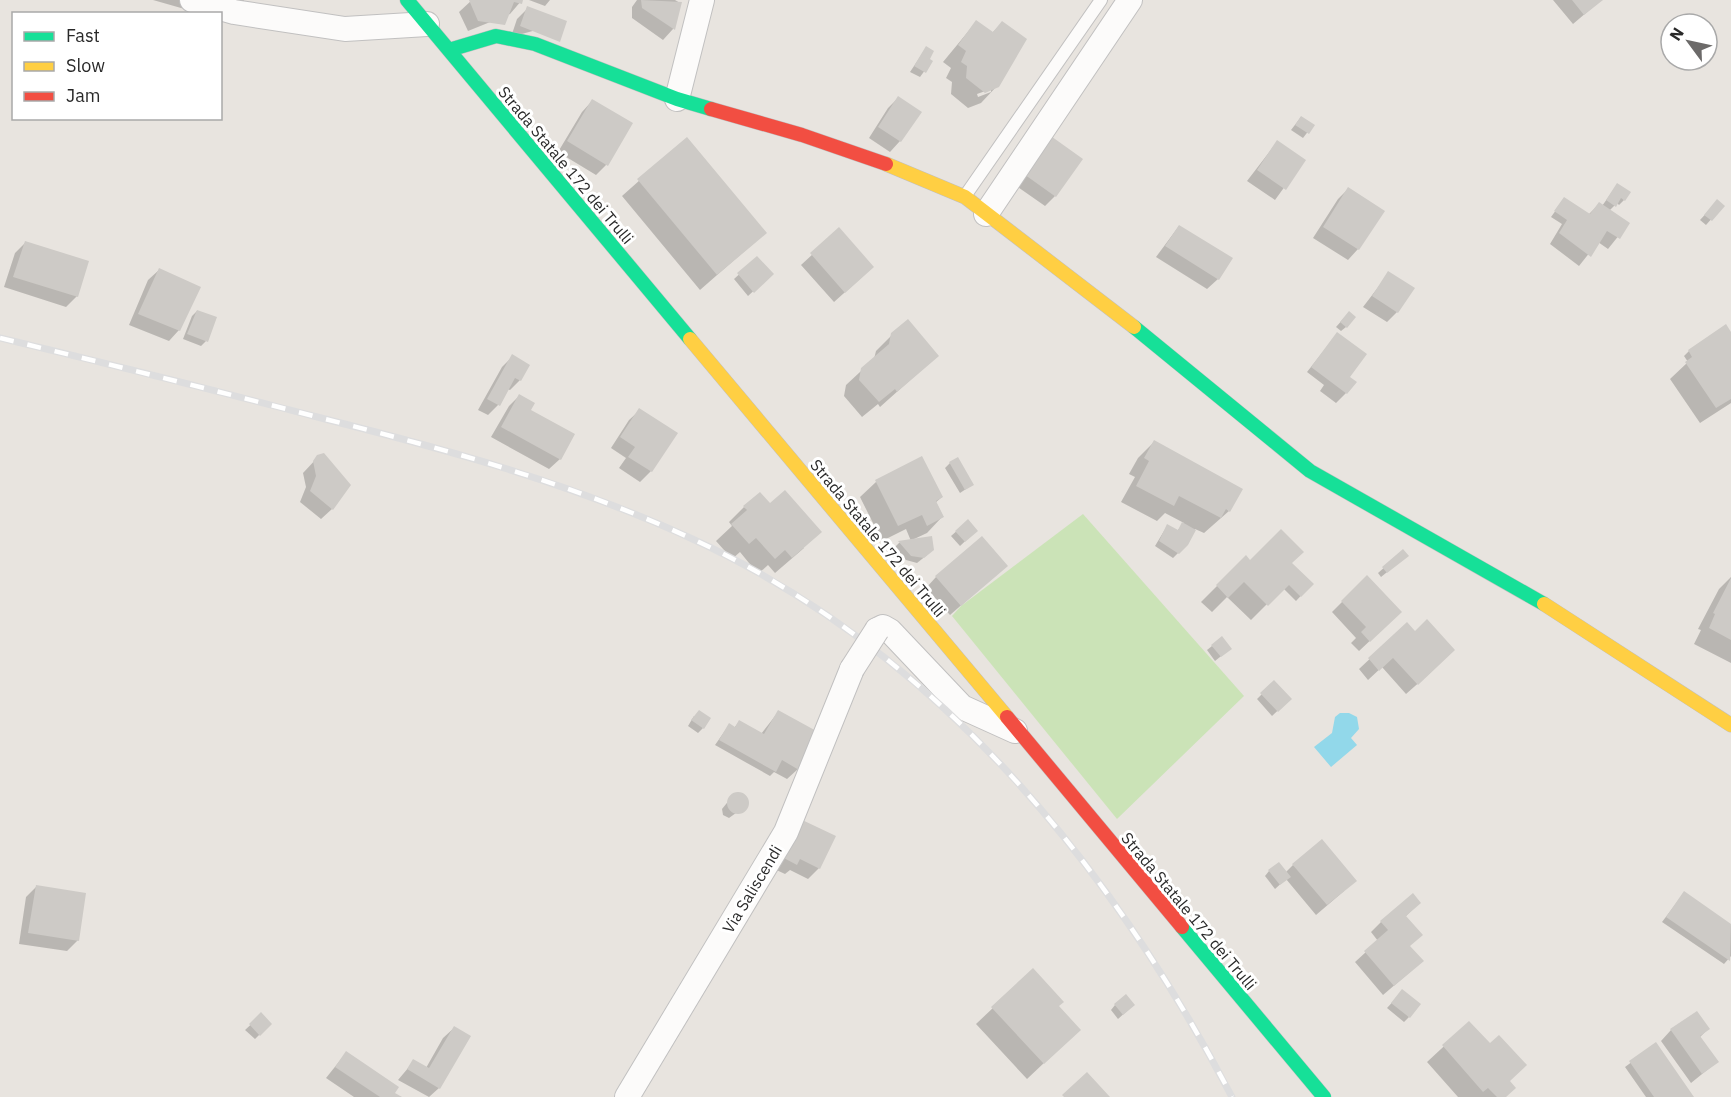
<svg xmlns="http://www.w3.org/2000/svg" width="1731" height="1097" font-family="'IBM Plex Sans',sans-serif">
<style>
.green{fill:#cbe3b7}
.water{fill:#92d8ea}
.shadow{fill:#0003;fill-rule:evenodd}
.building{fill:#cdcac6}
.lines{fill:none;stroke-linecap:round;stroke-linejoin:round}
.lane-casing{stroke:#c1c0c0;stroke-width:14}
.street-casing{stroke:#c1c0c0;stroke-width:26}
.fast-casing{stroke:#c1c0c0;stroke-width:15}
.slow-casing{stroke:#c1c0c0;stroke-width:15}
.jam-casing{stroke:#c1c0c0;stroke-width:15}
.lane{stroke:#fcfbfa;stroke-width:12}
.street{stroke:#fcfbfa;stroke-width:24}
.fast{stroke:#16e098;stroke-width:14}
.slow{stroke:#ffcf43;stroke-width:14}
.jam{stroke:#f24e42;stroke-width:14}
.rail-casing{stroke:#ddddde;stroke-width:7}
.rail{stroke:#fff;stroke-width:4.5;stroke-dasharray:14;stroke-linecap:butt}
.street-bridge-casing{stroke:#c1c0c0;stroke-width:26;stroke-linecap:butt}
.street-bridge{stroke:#fcfbfa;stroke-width:24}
.labels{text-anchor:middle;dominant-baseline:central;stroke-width:6;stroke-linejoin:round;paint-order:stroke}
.street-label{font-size:16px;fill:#292929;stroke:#fff}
</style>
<rect width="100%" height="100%" fill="#e8e4df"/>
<path class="green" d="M1083,514l161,182 -127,123 -165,-203 9,-10z"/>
<path class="water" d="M1340,713h9l8,4 2,12 -8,9 6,7 -26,22 -17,-20 18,-14 3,-16z"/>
<path class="shadow" d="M153,0h91l-1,3 -41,11z
M472,0h50l-12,14 -42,17 -9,-19z
M529,0h21l-5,6z
M637,0h38l5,3 -7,26 -10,11 -31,-22v-11z
M1553,0h47v1l-27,23z
M528,8l37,14 -54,15 6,-18z
M976,22l16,11 10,-10 -5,63 -16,17 -13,5 -17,-14 1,-12 -6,-4 5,-10 -8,-6zM991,89v3l-13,5 -1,-3z
M926,48l2,12 3,2 -11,15 -10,-5z
M898,98l2,43 -10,11 -21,-14 19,-30z
M592,101l14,64 -10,10 -38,-23 24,-40z
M1301,117l12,8 -10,13 -12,-8z
M686,139l79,94 -65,57 -78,-94z
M1277,142l27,18 -29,40 -28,-19z
M1037,147l18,49 -10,10 -33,-23z
M1617,185l7,15 -5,5 -2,-2 -8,8 19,13 -20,25 -10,-7 -19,24 -29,-22 12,-20 -11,-7 13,-18 24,16 11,-11 3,2z
M1348,189l10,60 -10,11 -35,-22 25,-39z
M1713,206h10l-17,19 -6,-5z
M1179,226l39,53 -11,10 -51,-32z
M839,230l23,47 -28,25 -33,-37z
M25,243l52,53 -11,11 -62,-20 11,-34z
M757,258l15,16 -24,22 -14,-17z
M159,270l20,60 -10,11 -40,-16 19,-45z
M1389,273l8,39 -10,10 -24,-15z
M197,311l18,7 -9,23 -5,5 -18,-7 9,-23z
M1344,318l2,9 -5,4 -5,-4z
M1726,327l5,8v68l-31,20 -30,-44 18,-17 -4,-6 5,-5z
M1337,334l11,43 -2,16 -10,10 -16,-12 4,-6 -17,-13z
M892,335l45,21 -57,51 -2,-3 -16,13 -18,-21 2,-11 28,-26 2,-8z
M513,356l7,24 -10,10 -3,-1 -9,16 -10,10 -10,-5 24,-43z
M519,396l41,63 -11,10 -58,-32 18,-31z
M640,410l36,24 -25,37 -11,11 -21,-14 7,-10 -15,-10 18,-28z
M1154,442l75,69 -25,22 -9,-4 -8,15 -14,14 -18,-12 12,-20 10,5 7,-8 -19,-10 -8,8 -36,-19 14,-25 -6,-3 9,-16z
M318,457l14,52 -11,10 -21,-17 6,-15 -3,-14z
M922,458l20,39 -7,6 7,14 -15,16 -15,7 15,15 -10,8 -11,-3 -11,-13 4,-4 12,-2 -5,-12 -24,12 -22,-44 16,-15z
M950,463l22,22 -12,8 -15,-25z
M744,507l60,41 -29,25 -7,-8 -10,9 -18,-22 -8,7 -16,-18 16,-15 -3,-4z
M968,521l8,10 -16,15 -9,-10z
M1403,551l-1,9 -21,17 -3,-4z
M1246,557l4,5 40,1 22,21 -16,17 -13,-13 -32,32 -24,-23 -15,15 -11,-10z
M1006,566l-56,49 -24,-27 10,-11z
M1367,577l23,45 -31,29 -8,-8 5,-5 -24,-26z
M1731,577v86l-37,-19 7,-14 -3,-1 21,-40z
M1407,624l24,48 -25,22 -24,-27 -14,13 -9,-11z
M1212,646l13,7 -10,8 -8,-11z
M1274,682l16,17 -18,17 -15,-17z
M779,711l19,58 -11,10 -13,-7 -4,4 -55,-31 14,-20 5,3 5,-6 22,12z
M694,716l9,12 -5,5 -10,-7z
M735,793l9,3 3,9 -18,13 -6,-3 -1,-6z
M788,830l46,7 -15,31 -11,11 -18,-9 -5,4 -15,-7z
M1293,865l51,26 -28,24 -30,-36 -11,10 -10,-13 4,-5 16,2z
M36,887l42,53 -11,11 -48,-7 7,-47z
M1684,893l47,33v30l-7,8 -62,-42z
M1419,903l-14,14 6,54 -28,24 -28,-33 23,-21 -7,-9 10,-10z
M1033,970l24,36 6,39 -36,34 -51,-55z
M1398,996l11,21 -5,5 -17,-14z
M1115,1005l13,5 -10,9 -7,-9z
M261,1015l9,9 -15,15 -10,-9z
M1469,1023l40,59 -5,15h-46l-31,-35z
M454,1028l-15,60 -10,9 -31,-17 16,-19 12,7 17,-30z
M1708,1029l-9,9 18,24 -26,21 -30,-42 10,-11z
M1656,1044l36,53h-46l-21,-30z
M346,1053l47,40 6,4h-45l-28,-19z"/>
<path class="building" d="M469,0h54l-1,4 -8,-2 -9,23 -27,-4z
M641,0l41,2 -7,28 -33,-22z
M1572,0h31l-19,15z
M527,6l40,15 -7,21 -40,-16z
M976,20l17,12 9,-11 25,18 -28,48 -14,6 -19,-15 1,-12 -6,-4 5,-11 -8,-6z
M926,46l8,5 -4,8 3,2 -7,12 -12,-7z
M898,96l24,16 -21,30 -23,-15z
M592,99l41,24 -25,43 -41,-25z
M1301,116l14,9 -6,9 -14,-9z
M1048,134l35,25 -27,38 -35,-25z
M687,137l80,96 -50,42 -80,-96z
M1277,140l29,20 -20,30 -29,-20z
M1617,183l14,9 -6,9 -4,-3 -5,9 -10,-7z
M1348,187l37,24 -26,39 -36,-23z
M1564,197l26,17 9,-12 31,21 -10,16 -13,-8 -16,26 -32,-24 8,-13 -13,-9z
M1717,199l8,7 -13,15 -8,-6z
M1179,225l54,33 -14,22 -54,-34z
M839,227l35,40 -29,26 -35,-40z
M25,241l64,20 -11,36 -65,-20z
M757,256l17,18 -20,19 -17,-20z
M159,268l42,19 -21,44 -42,-17z
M1388,271l27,17 -17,25 -26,-17z
M197,310l20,7 -9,25 -21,-8z
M1349,311l7,6 -9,11 -7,-6z
M908,319l31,37 -42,36 -2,-3 -16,13 -20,-22 2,-12 28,-24 2,-11z
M1726,324l5,8v67l-15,9 -31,-46 7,-5 -4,-7z
M1337,332l30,22 -17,23 7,5 -10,12 -36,-27z
M512,354l18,11 -9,16 -6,-3 -15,28 -13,-7z
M519,394l16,9 -4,7 44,24 -14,26 -60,-33z
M639,408l39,25 -26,39 -24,-15 7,-10 -15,-10z
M1154,440l89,49 -13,23 -4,-3 -5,9 -42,-22 -5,10 -38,-20 13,-25 -5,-3z
M324,453l27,32 -18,25 -23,-19 6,-15 -3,-15 4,-6z
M922,456l21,41 -7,4 8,16 -17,9 -5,-11 -24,11 -23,-46z
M958,457l16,28 -9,5 -16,-28z
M785,490l37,42 -30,26 -7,-8 -10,9 -19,-21 -7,6 -18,-20 16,-14 -4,-4 17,-14 10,11z
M968,519l10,12 -13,11 -10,-11z
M1182,522l14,8 -8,15 -9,9 -20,-13 8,-17 11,6z
M1281,529l23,23 -12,11 22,21 -13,13 -12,-12 -21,21 -24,-24 -16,16 -12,-13 30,-30 4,5z
M932,536l2,14 -10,8 -13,-2 -13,-15z
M982,536l26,30 -47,40 -26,-30z
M1403,549l6,7 -22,17 -5,-6z
M1367,575l35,37 -32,30 -9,-10 5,-5 -25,-26z
M1731,578v62l-22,-12 6,-14 -2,-1z
M1427,619l28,31 -37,35 -25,-27 -14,13 -11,-13 39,-36 8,9z
M1222,636l10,13 -11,8 -10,-12z
M1274,680l18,19 -14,13 -18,-19z
M699,710l12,8 -7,11 -13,-9z
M778,710l42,23 -21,37 -17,-10 -6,12 -57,-32 10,-17 6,4 4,-7 25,14z
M727 803a11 11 0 1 1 22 0a11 11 0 1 1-22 0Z
M798,818l38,18 -16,33 -20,-10 -3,6 -17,-9z
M1322,839l35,42 -30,24 -35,-41z
M1279,862l12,15 -11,8 -12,-15z
M36,885l50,8 -7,48 -51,-8z
M1684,891l47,33 -1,37 -64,-44z
M1413,893l8,10 -15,13 17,19 -13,11 14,15 -30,25 -30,-35 24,-21 -8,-9z
M1033,968l31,34 -5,4 22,24 -37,34 -53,-57z
M1402,989l19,15 -11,14 -19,-15z
M1126,994l9,11 -12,10 -9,-11z
M1697,1011l13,18 -10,7 19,26 -17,12 -32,-45z
M261,1012l11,12 -12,12 -11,-12z
M1469,1021l21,22 9,-8 28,30 -17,16 6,7 -10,9h-9l-9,-9 -5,4 -41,-47z
M454,1026l17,10 -31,53 -33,-20 6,-10 16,9z
M1656,1042l38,55h-40l-25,-36z
M346,1051l53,36 -4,6 7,4h-22l-45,-30z
M1087,1072l23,25h-46l-2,-2z"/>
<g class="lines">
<defs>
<path id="lane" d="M965,196l136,-196"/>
<path id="street" d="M192,0l42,12 111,17 82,-5
M677,99l25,-99
M986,214l144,-214
M877,630l6,-3 7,4 72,76 53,24
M627,1097l159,-265 66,-163"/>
<path id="fast" d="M407,0l283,339
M449,50l47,-14 39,8 142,55 34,10
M1134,327l176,144 234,133
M1182,927l142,170"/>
<path id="slow" d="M886,164l79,33 169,130
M690,339l317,378
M1544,604l187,121"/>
<path id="jam" d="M711,109l91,26 84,29
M1007,717l175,210"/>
</defs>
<use href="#lane" class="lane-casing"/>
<use href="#street" class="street-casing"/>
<use href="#fast" class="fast-casing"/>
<use href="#slow" class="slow-casing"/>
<use href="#jam" class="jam-casing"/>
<use href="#lane" class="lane"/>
<use href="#street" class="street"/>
<use href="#fast" class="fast"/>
<use href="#slow" class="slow"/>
<use href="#jam" class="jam"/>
<defs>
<path id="rail" d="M0,338c109,26 217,53 325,81 123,31 245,64 361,117 248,112 422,324 546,561"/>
</defs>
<use href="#rail" class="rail-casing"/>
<use href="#rail" class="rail"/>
<defs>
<path id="street-bridge" d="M852,669l25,-39"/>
</defs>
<use href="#street-bridge" class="street-bridge-casing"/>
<use href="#street-bridge" class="street-bridge"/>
</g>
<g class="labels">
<g class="street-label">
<text transform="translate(566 165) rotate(50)">Strada Statale 172 dei Trulli</text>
<text transform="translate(878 538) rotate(50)">Strada Statale 172 dei Trulli</text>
<text transform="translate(752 889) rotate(-59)">Via Saliscendi</text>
<text transform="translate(1189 911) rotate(50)">Strada Statale 172 dei Trulli</text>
</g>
</g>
<rect x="12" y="12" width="210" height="108" fill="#ffffff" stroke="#a9a9a9" stroke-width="1.5"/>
<rect x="24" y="32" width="30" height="9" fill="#16e098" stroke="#a9a9a9" stroke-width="1.5"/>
<text x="66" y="42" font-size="18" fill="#292929">Fast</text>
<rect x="24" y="62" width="30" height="9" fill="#ffcf43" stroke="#a9a9a9" stroke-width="1.5"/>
<text x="66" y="72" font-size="18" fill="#292929">Slow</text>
<rect x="24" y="92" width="30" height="9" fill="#f24e42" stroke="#a9a9a9" stroke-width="1.5"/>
<text x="66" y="102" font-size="18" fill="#292929">Jam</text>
<g transform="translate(1689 42) rotate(303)"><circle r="28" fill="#ffffff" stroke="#a9a9a9" stroke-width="1.5"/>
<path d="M0-4.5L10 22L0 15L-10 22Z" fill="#6c6a69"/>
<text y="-9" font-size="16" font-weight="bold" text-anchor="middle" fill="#292929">N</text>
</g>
</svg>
